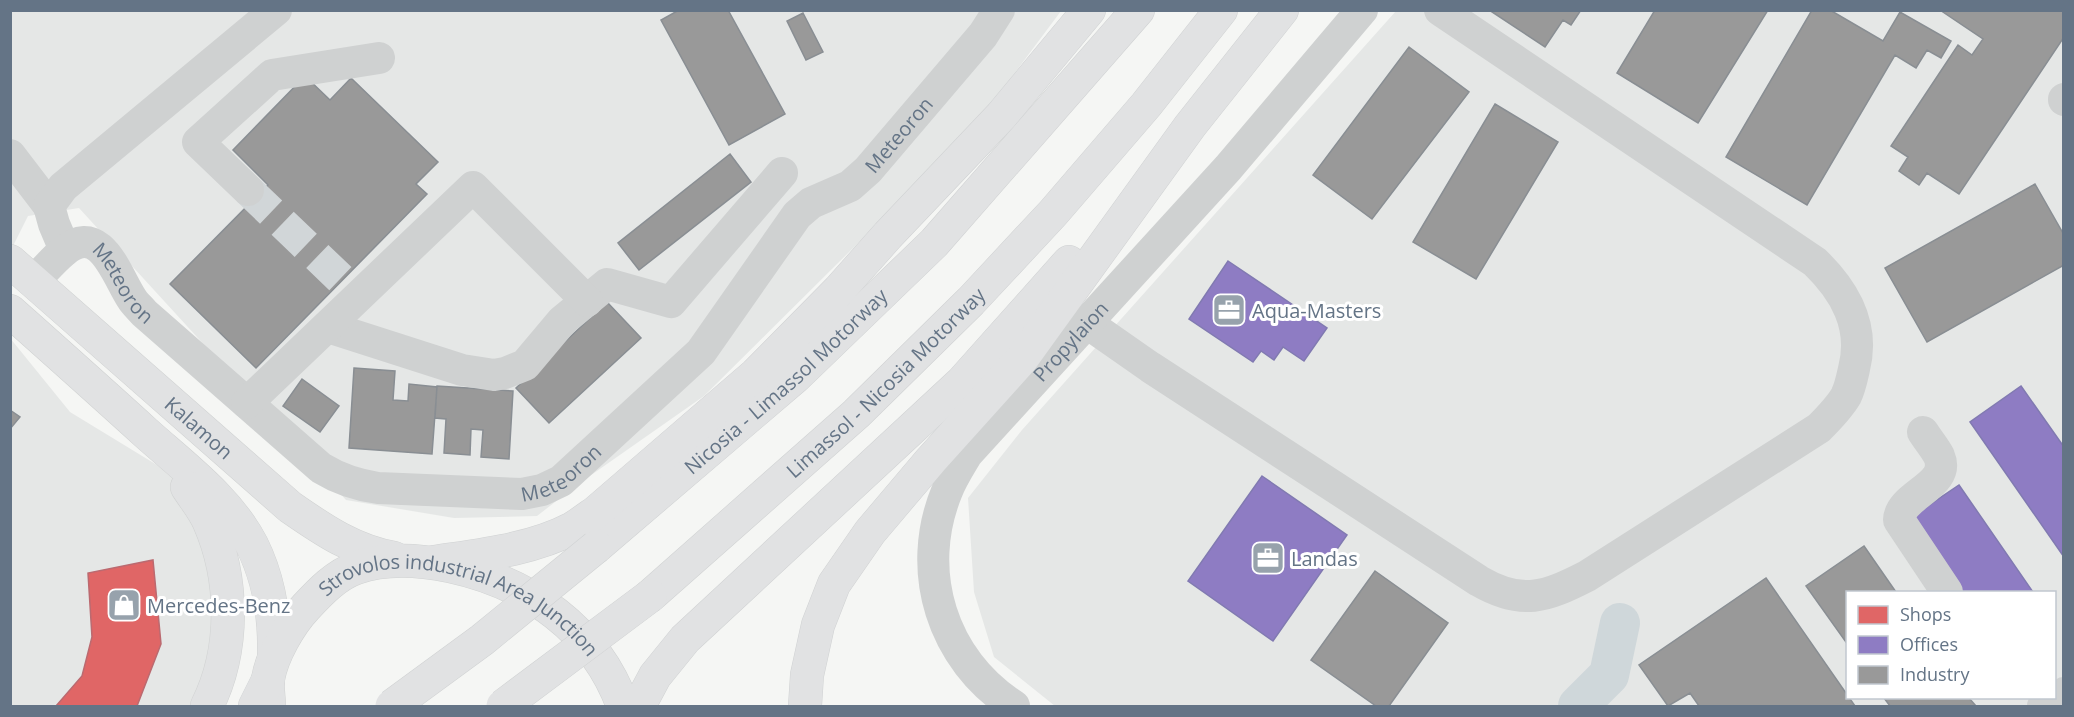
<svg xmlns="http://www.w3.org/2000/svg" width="2074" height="717" font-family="'Open Sans',sans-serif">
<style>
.built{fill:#e5e7e6;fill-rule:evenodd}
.shops{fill:#e06666;stroke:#bb6a70;stroke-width:1.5}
.offices{fill:#8e7cc3;stroke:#817ab1;stroke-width:1.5}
.industry{fill:#999;stroke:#898e93;stroke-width:1.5}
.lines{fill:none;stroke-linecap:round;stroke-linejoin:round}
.river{stroke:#cfd7da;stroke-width:40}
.minor-tunnel{stroke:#d1d6d8;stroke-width:32;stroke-dasharray:32 16;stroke-linecap:butt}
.major-casing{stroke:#d0d2d2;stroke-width:34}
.highway-casing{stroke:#d0d2d3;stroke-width:34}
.minor{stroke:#cfd1d1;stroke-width:32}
.major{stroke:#e1e2e3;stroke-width:33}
.highway{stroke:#e1e2e3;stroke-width:33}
.highway-bridge-casing{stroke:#d0d2d3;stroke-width:34;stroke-linecap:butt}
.highway-bridge{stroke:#e1e2e3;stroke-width:33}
.labels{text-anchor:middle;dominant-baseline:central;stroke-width:6;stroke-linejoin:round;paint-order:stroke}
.street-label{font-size:20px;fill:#647486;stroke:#fff}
.poi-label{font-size:20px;fill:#647486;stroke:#fff;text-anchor:start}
</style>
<rect width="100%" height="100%" fill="#f5f6f4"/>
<path class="built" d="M11,11h1050l-88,118 -269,267 -127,89 -40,31 -83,2 -108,-18 -267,-292 -51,8 -17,34z
M1396,11h667v695h-1008l-61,-49 -20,-65 -6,-94 54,-68zM1848,592h206v106h-206z
M10,338l60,74 105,64 55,134 -27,96h-192z"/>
<path class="shops" d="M153,560l8,84 -24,62h-81l26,-30 10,-39 -4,-64z"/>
<path class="offices" d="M1228,261l99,67 -23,33 -21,-14 -9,13 -13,-9 -8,11 -64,-43z
M2021,386l43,61v110l-94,-135z
M1262,476l85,59 -74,106 -85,-60z
M1959,485l74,107h-80l-49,-70z"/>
<path class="industry" d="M679,10h49l57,104 -56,31 -68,-125z
M1489,10h92l-10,15 -8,-5 -18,27z
M1655,10h113l-70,113 -81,-50z
M1812,10h18l53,31 17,-29 51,29 -10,17 -14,-8 -11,18 -21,-13 -88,150 -81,-48z
M1940,10h124v27l-105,157 -32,-21 -8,12 -20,-14 9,-14 -17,-11 67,-101 14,10 11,-16z
M803,13l20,39 -17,8 -19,-39z
M1409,47l60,45 -97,127 -59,-44z
M305,76l25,24 21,-22 87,84 -22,22 11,10 -171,174 -86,-84 98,-99 -35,-35z
M1495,104l63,38 -82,137 -63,-37z
M730,154l21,28 -112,88 -21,-27z
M2035,184l29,51v30l-137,77 -42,-74z
M607,302l34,36 -92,85 -33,-35z
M354,368l41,3 -2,29 15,1 1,-17 28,3 -5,67 -83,-6z
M302,379l37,27 -19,26 -37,-26z
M437,386l76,5 -4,68 -28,-2 2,-27 -12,-1 -1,26 -26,-2 2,-34 -11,-1z
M10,410l10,7 -10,12z
M1864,546l32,46h-48v53l-42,-59z
M1375,571l73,52 -59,83h-13l-65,-46z
M1766,578l89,128h-156l-9,-13 -22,13 -29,-41z
M1884,698h85l7,8h-86z"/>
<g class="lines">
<path class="river" d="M1578,706l31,-31 11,-52"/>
<path class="minor-tunnel" d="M248,190l98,94"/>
<defs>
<g id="major">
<path id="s3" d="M10,261l280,246c33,23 64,44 104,51"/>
<path d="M10,311c46,41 91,81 136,122 38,34 82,66 106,112 17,34 23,73 22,111"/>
<path d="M187,487c7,11 17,23 22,35 25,57 26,128 -2,184"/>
<path id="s4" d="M269,706c0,-8 -2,-18 -1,-27 4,-24 22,-55 38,-72 14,-15 30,-32 50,-39 30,-11 64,-8 94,-2 79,17 145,63 173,140"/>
</g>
<g id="highway">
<path id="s5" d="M596,547l199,-170 139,-134 204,-233"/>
<path d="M434,562c46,-7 97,-12 139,-34 8,-5 16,-11 23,-16l160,-138 83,-84 49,-55 113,-119 88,-106"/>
<path id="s6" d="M650,596l206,-182 115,-113 82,-88 93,-108 75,-95"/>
<path d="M255,706l13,-26"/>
<path d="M639,706l16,-30 30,-37 277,-257 107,-120"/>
<path d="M805,706l2,-31 11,-50 16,-41 36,-52 61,-72 90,-100 169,-234 92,-116"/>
</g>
</defs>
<use href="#major" class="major-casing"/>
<use href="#highway" class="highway-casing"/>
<g class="minor">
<path d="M2064,99v1"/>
<path d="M10,155l39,51"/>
<path d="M248,190l-50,-48 74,-67 107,-17"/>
<path d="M65,250l-11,-26 -5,-18 14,-19 213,-177"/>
<path id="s1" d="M34,281c10,-10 19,-21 30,-30 37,-31 53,26 68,48 3,5 8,9 12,14l177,155c18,11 36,17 57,20l144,6 20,-4 19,-9 140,-129 96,-137 14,-12 39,-17 18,-16 115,-135 16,-25"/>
<path d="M1087,323l63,44 329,214c43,25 67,16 108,-5l232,-148c10,-10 20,-20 27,-32 4,-8 6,-18 8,-27 11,-43 -9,-78 -39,-107l-375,-252"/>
<path d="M328,327l134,43 32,5 11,-2 20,-8 37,-44 45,-37 64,18 111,-129"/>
<path d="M247,403l226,-216 114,114"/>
<path d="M1923,432c5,8 12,16 16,24 13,30 -39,38 -40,64l48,72"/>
<path id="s2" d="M1014,706c-72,-46 -100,-135 -67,-215 5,-13 13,-25 20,-37l261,-286 134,-158"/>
<path d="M2043,706l21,-13"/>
</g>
<use href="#major" class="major"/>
<use href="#highway" class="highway"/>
<defs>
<path id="highway-bridge" d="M392,706l90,-66 114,-93
M503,706l147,-110"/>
</defs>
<use href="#highway-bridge" class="highway-bridge-casing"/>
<use href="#highway-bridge" class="highway-bridge"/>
</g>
<defs>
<symbol id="office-square" viewBox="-11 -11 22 22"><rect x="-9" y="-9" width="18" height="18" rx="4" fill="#97a2ac" stroke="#fff"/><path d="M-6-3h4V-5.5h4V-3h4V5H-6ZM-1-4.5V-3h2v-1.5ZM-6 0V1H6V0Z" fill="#fff"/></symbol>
<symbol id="shop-square" viewBox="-11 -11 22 22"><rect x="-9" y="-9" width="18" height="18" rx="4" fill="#97a2ac" stroke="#fff"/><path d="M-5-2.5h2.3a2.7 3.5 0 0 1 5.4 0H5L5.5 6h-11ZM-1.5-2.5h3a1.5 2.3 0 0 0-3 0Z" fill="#fff"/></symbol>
</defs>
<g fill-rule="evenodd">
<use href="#office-square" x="1210" y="291" width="38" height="38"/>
<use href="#office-square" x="1249" y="539" width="38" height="38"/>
<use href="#shop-square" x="105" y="586" width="38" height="38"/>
</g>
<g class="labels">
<g class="street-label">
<text stroke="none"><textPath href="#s1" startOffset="1132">Meteoron</textPath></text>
<text stroke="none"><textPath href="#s1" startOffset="124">Meteoron</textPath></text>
<text stroke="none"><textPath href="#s2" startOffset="440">Propylaion</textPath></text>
<text stroke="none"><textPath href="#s5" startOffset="252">Nicosia - Limassol Motorway</textPath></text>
<text stroke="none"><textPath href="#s6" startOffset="318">Limassol - Nicosia Motorway</textPath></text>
<text stroke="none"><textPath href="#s3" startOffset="252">Kalamon</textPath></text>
<text stroke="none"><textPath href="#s1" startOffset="646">Meteoron</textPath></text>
<text stroke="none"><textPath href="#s4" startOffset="286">Strovolos industrial Area Junction</textPath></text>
</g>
<g class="poi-label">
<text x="1252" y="310">Aqua-Masters</text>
<text x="1291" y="558">Landas</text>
<text x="147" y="605">Mercedes-Benz</text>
</g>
</g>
<rect width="2074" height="717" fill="none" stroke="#647486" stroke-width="24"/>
<rect x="1846" y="591" width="210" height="108" fill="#ffffff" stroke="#c1c7cf" stroke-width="1.5"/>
<rect x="1858" y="606" width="30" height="18" fill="#e06666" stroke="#c1c7cf" stroke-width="1.5"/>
<text x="1900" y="621" font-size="18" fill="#647486">Shops</text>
<rect x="1858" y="636" width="30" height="18" fill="#8e7cc3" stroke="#c1c7cf" stroke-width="1.5"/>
<text x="1900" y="651" font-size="18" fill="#647486">Offices</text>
<rect x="1858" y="666" width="30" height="18" fill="#999999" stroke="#c1c7cf" stroke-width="1.5"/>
<text x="1900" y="681" font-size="18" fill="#647486">Industry</text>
</svg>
